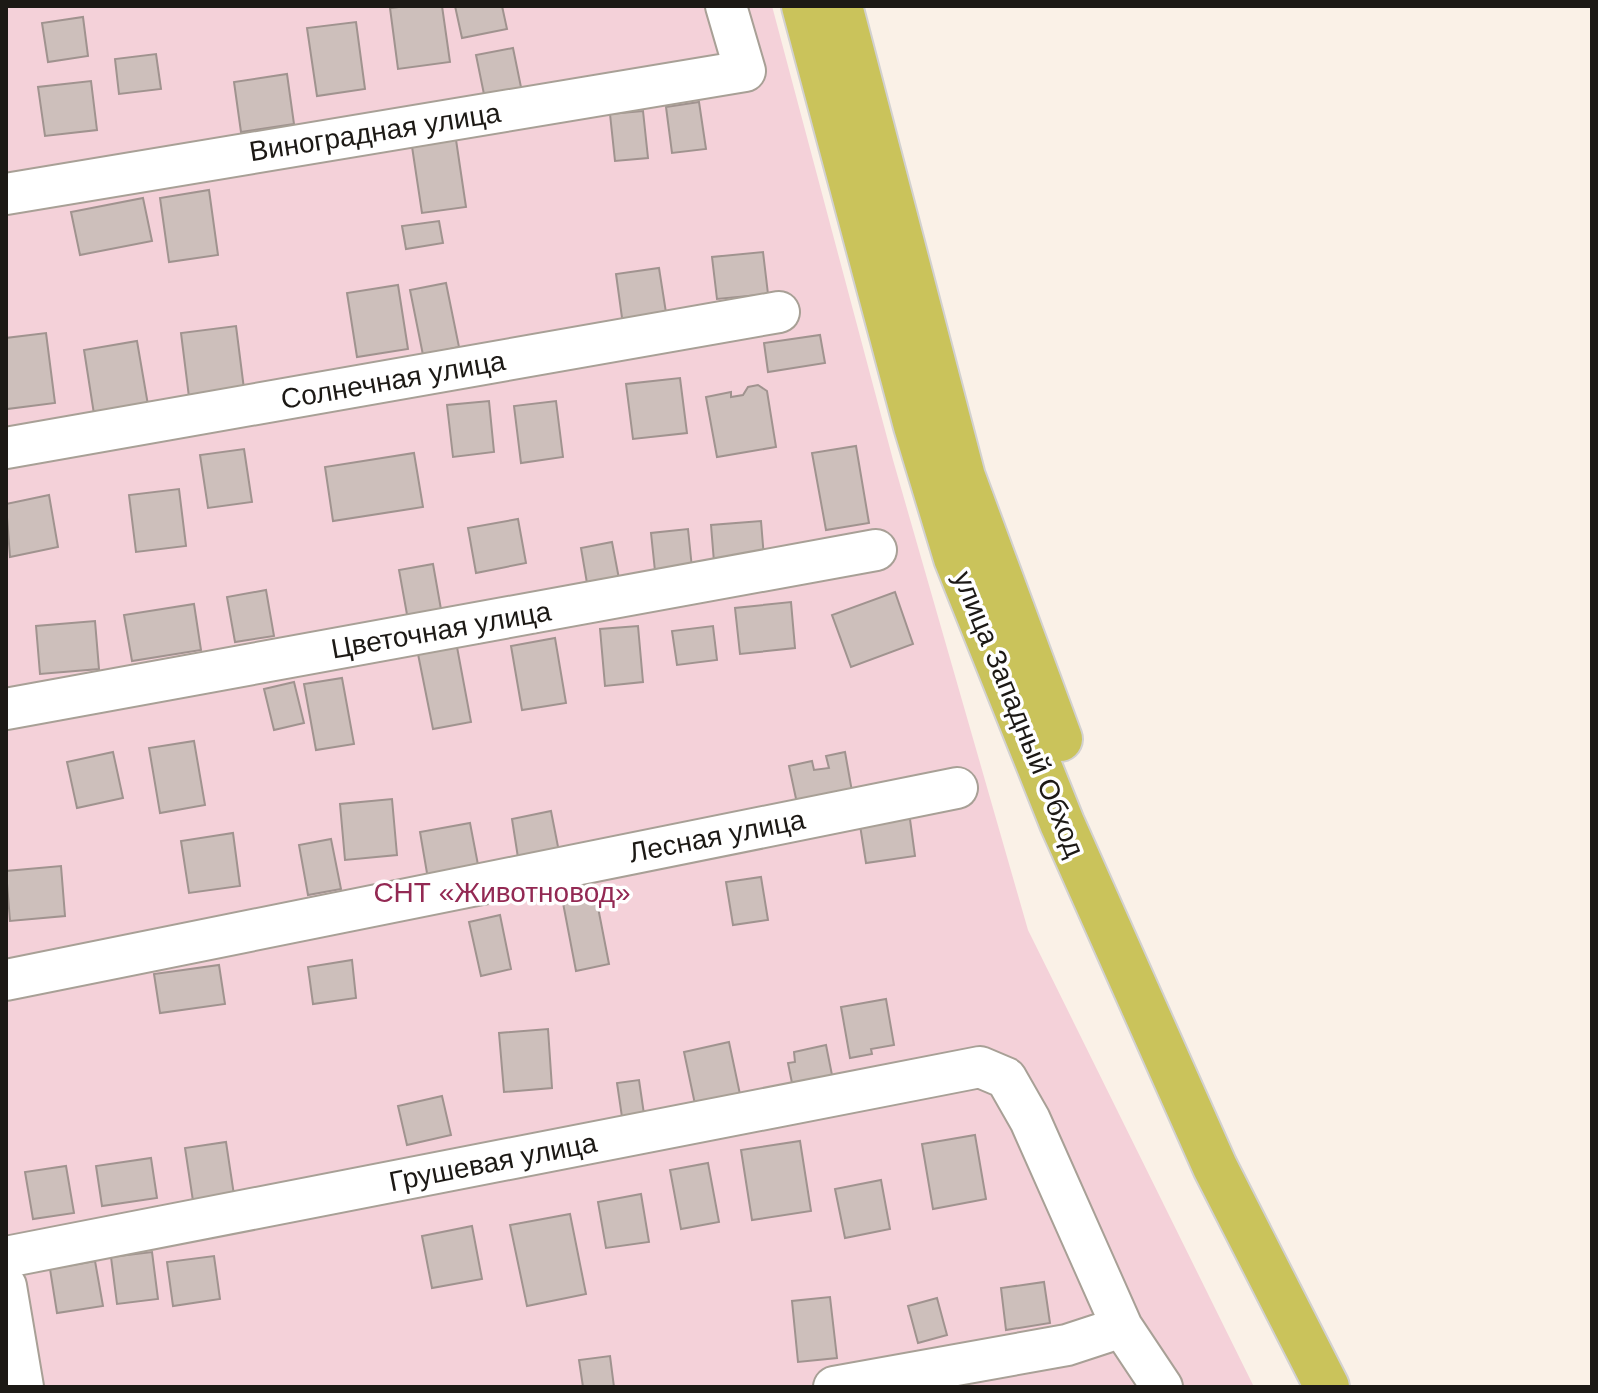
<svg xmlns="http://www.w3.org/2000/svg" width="1598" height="1393" font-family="Helvetica,sans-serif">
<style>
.green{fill:#f4d1d9}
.building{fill:#cdbfbb;stroke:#a0938f;stroke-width:2}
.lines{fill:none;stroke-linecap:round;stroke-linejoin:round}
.minor-casing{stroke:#a8a096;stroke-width:44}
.highway-casing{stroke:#d2d1d0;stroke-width:48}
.minor{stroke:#fff;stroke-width:40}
.highway{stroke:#cac35b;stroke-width:44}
.labels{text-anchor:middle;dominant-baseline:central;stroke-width:7;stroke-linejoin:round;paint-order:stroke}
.street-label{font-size:28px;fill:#1c1915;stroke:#fff}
.park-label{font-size:28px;fill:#932953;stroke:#fff}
</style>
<rect width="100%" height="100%" fill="#faf1e7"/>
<path class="green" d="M6,6h766l121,454 135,470 226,457h-1248z"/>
<path class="building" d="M407,6h35l8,56 -52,7 -8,-61z
M455,6h47l5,23 -45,9z
M83,17l5,39 -40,6 -6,-39z
M356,22l9,67 -48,7 -10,-68z
M513,48l10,49 -37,7 -10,-49z
M156,54l5,35 -42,5 -4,-35z
M287,74l7,50 -53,8 -7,-50z
M91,81l6,49 -52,6 -7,-49z
M699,102l7,47 -34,4 -6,-46z
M643,111l5,47 -33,3 -5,-47z
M455,133l11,74 -44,6 -11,-73z
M209,190l9,65 -49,7 -9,-64z
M143,198l9,43 -72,14 -9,-43z
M439,221l4,22 -37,6 -4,-23z
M763,252l5,42 -51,5 -5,-42z
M659,268l8,51 -44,6 -7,-51z
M446,283l13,64 -36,8 -13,-65z
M398,285l10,64 -51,8 -10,-64z
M236,326l8,63 -55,8 -8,-64z
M46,333l9,70 -48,6 -1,-71z
M820,335l5,28 -57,9 -4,-29z
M137,341l11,64 -54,9 -10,-64z
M680,378l7,55 -54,6 -7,-55z
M758,385l9,6 9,56 -59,10 -11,-60 25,-5v5l12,-2 5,-8z
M489,401l5,51 -41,5 -6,-52z
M556,401l7,56 -42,6 -7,-57z
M856,446l13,77 -43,7 -14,-77z
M244,449l8,53 -44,6 -8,-53z
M414,453l9,54 -90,14 -8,-54z
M179,489l7,57 -50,6 -7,-57z
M49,495l9,52 -48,10 -4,-53z
M518,519l8,44 -50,10 -8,-45z
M761,521l3,37 -50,4 -3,-37z
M688,529l4,39 -37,3 -4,-38z
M612,542l8,42 -32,5 -7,-41z
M433,564l9,51 -34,5 -9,-50z
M266,590l8,46 -39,6 -8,-45z
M895,592l18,52 -62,23 -19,-52z
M791,602l4,46 -55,6 -5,-46z
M194,604l7,46 -69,11 -8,-46z
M95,621l4,48 -59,5 -4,-48z
M638,626l5,56 -38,4 -5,-57z
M713,626l4,34 -40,5 -5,-34z
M555,638l11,65 -44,7 -11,-64z
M457,647l14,75 -38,7 -15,-75z
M342,678l12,66 -38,6 -12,-66z
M294,682l10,41 -30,7 -10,-41z
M194,741l11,64 -45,8 -11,-65z
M113,752l10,46 -46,10 -10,-46z
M845,752l8,45 -55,11 -9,-42 23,-5 2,9 15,-2 -3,-12z
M392,799l5,56 -52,5 -5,-56z
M551,811l9,46 -41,7 -7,-45z
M909,812l6,44 -49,7 -7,-44z
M470,823l9,47 -51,9 -8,-47z
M233,833l7,53 -51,7 -8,-52z
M331,839l10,50 -33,6 -9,-50z
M61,866l4,50 -55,5 -4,-50z
M761,877l7,43 -35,5 -7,-43z
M596,897l13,67 -33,7 -13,-68z
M500,915l11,54 -30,7 -12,-54z
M352,960l4,38 -43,6 -5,-37z
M219,965l6,39 -65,9 -6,-39z
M886,999l8,46 -23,4 1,5 -22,4 -9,-51z
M548,1029l4,59 -48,4 -5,-59z
M729,1042l12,57 -45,10 -12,-57z
M826,1045l8,40 -40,8 -6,-30 7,-1 -1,-10z
M639,1080l6,41 -22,3 -6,-41z
M442,1096l9,39 -44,10 -9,-39z
M975,1135l11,64 -53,10 -11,-65z
M800,1141l11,70 -59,9 -11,-70z
M226,1142l8,53 -41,6 -8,-53z
M151,1158l6,40 -55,8 -6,-40z
M708,1163l11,59 -38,7 -11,-59z
M66,1166l8,47 -41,6 -8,-47z
M881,1180l9,49 -45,9 -10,-49z
M641,1194l8,48 -43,6 -8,-46z
M570,1214l16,80 -59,12 -17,-81z
M472,1226l10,53 -50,9 -10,-52z
M152,1252l6,47 -41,5 -6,-47z
M214,1256l6,43 -47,7 -6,-44z
M95,1261l8,45 -46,7 -7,-44z
M1044,1282l6,41 -44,7 -5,-42z
M830,1297l7,61 -39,4 -6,-61z
M937,1298l10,37 -29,8 -10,-37z
M610,1356l4,31h-31l-4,-27z"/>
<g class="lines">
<defs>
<path id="minor" d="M6,194l739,-123 -19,-65
M6,448l773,-136
M6,709l870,-159
M6,980l951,-192
M6,1257l974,-190 26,11 24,42 92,207 40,60
M6,1286l17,101
M834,1387l233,-42 55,-18"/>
<path id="highway" d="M804,6l112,420 40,132 106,265 153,344 112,220
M840,6l123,471 97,262"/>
</defs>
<use href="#minor" class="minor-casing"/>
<use href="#highway" class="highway-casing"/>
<use href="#minor" class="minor"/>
<use href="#highway" class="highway"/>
</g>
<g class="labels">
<g class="street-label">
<text transform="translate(375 132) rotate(-9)">Виноградная улица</text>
<text transform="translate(393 380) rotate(-10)">Солнечная улица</text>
<text transform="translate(441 630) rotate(-10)">Цветочная улица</text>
<text transform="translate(1019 714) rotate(68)">улица Западный Обход</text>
<text transform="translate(717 836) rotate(-11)">Лесная улица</text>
<text transform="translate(493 1162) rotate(-11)">Грушевая улица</text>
</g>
<g class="park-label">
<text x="502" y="892">СНТ «Животновод»</text>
</g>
</g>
<rect width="1598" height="1393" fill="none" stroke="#1c1915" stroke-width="16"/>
</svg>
